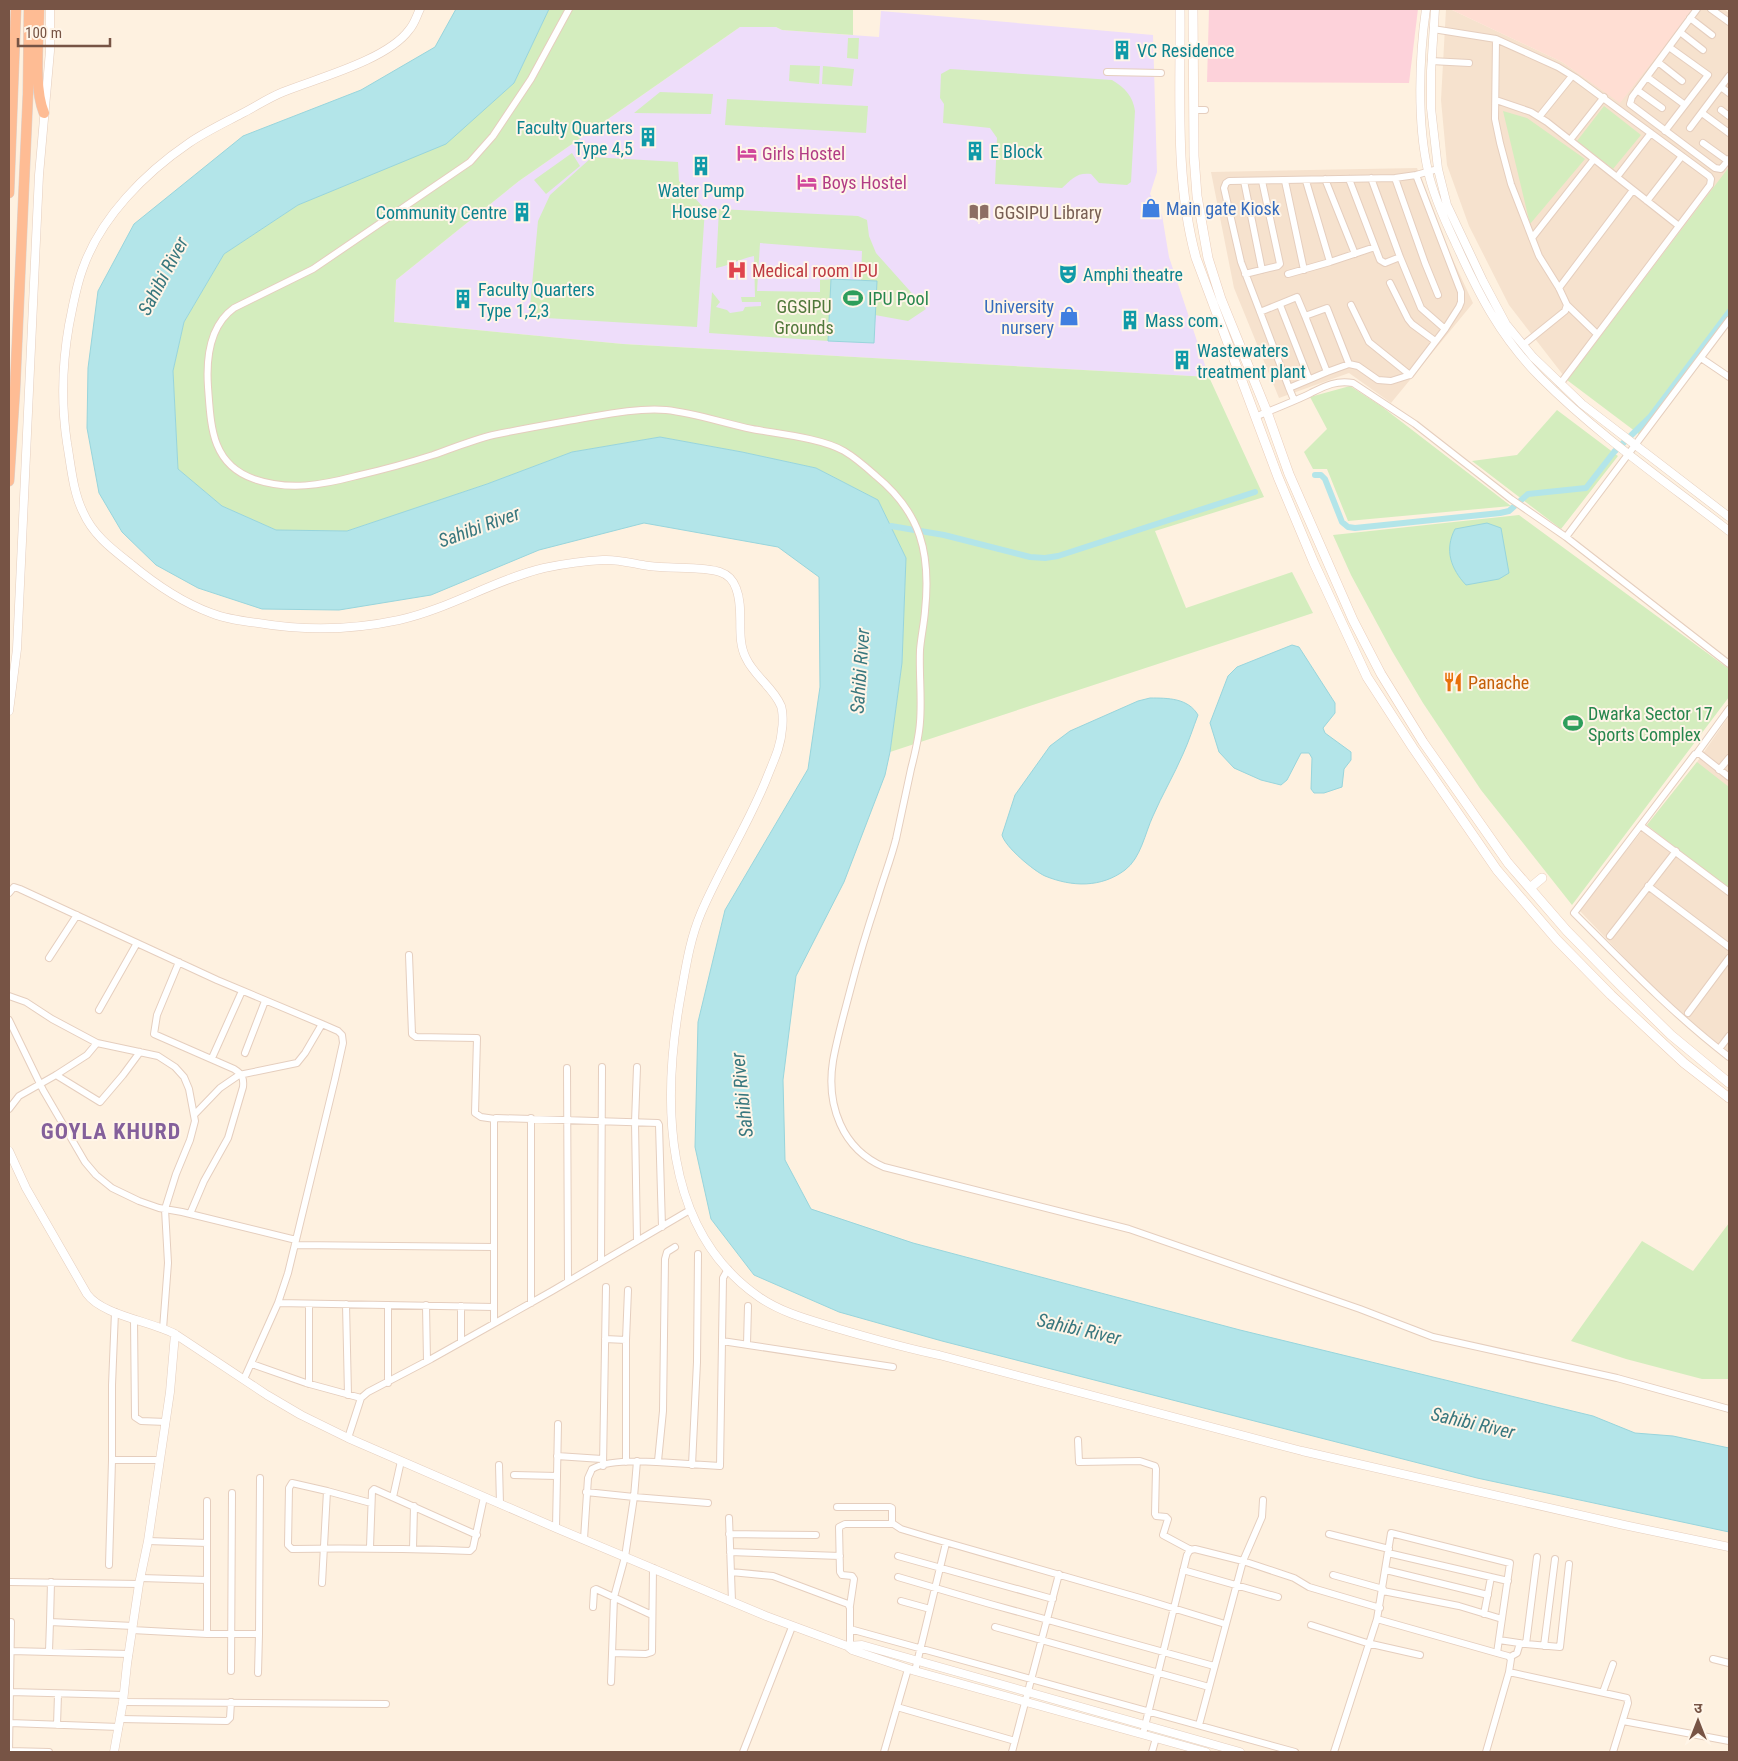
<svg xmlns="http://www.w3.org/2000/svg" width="1738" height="1761" font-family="'Roboto Condensed','Noto Sans Devanagari',sans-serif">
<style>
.residential{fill:#f6e2ce}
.commercial{fill:#ffded3}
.education{fill:#eeddfa}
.medical{fill:#fdd2da}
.green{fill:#d4edbe}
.water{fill:#b3e5e9;stroke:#98d5dc}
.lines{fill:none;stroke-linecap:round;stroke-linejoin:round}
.canal{stroke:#b3e5e9;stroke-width:6}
.minor-casing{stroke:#e5cebe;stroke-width:8}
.tertiary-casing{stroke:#e5cebe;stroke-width:9}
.secondary-casing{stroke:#ebcebb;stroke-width:10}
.trunk-casing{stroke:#dcd3cf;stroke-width:11}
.minor{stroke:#fff;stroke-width:6}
.tertiary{stroke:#fff;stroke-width:8}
.secondary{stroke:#fff;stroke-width:9}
.trunk{stroke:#febc94;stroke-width:10}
.labels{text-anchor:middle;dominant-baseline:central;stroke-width:4;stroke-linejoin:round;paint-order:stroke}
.culture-label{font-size:18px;fill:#0d838f;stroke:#fff5e8;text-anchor:start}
.hotel-label{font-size:18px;fill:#b23c85;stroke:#fff5e8;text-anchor:start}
.shop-label{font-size:18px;fill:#366cbe;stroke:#fff5e8;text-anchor:start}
.education-label{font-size:18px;fill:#785e54;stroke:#fff5e8;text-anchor:start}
.health-label{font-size:18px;fill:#be3a42;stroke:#fff5e8;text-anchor:start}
.leisure-label{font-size:18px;fill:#27864d;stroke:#fff5e8;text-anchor:start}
.park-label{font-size:18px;fill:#50783a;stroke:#fff5e8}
.food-label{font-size:18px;fill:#c56008;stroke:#fff5e8;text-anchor:start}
.water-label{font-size:19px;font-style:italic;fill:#38777e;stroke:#fff5e8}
.district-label{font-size:22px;font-weight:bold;letter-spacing:1px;fill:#84609b;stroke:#fff5e8}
</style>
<rect width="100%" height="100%" fill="#fef1e0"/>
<path class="residential" d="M1446,9h4l112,53 58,40 74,-93h30l5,4v155l-162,212 -58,-75 -40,-79 -22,-61 -6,-65z
M1417,168l23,64 33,71 -82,100 -42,-30 -70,25 -45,-110 -23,-116z
M1729,716v339l-49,-39 -101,-106 118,-148z"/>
<path class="commercial" d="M1450,9h244l-74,94 -58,-41z"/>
<path class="education" d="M881,11l272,24 4,137 -7,22 12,21 7,42 40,120 -586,-33 -229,-22 2,-42 123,-99 221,-154h36l6,3 97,7z"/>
<path class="medical" d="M1209,9h209l-9,74 -202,-1z"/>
<path class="green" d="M549,9h304v26l-71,-5 -6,-3h-36l-221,154 -123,99 -2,42 229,22 586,33 55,120 -109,34 31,77 106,-36 21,41 -423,139 12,-89 4,-105 -28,-58 -62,-32 -74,-16 -82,-15 -88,15 -85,32 -140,47 -71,-1 -54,-24 -44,-37 -5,-98 11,-49 40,-68 74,-49 148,-62 68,-60z
M848,38h11l-1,21 -11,-1z
M790,65l30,1 -1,18 -30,-3z
M823,66l31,3 -2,17 -30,-2z
M950,69l162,11c13,8 21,16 23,31l-4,71 -4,3 -28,-2 -8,-9c-14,-2 -19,5 -29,14l-67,-4 2,-46 -7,-10 -47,-5 1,-19 -4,-6 1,-24z
M660,92l53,2 -2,20 -77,-1z
M727,99l141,7 -2,27 -141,-8z
M1604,106l37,29 -28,34 -36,-28z
M1503,111l24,7 58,41 -55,65z
M572,153l8,13 -34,28 -12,-14z
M592,157l86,5 1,19 26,28 -8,118 -168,-10 9,-96 12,-26z
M1729,167v151l-89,117 -73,-55z
M719,209l139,7 9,4 2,16 7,17 50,56 -18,12 -33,-6 2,-34 -16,-1 1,-29 -102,-8 -3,48 63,1v-12l11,-1 -3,62 -119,-8 3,-41 8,10 -4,5 11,3 3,3 13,-2 2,-4 16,-1v-4h-19l-1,-5h14l-1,-41c-15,3 -22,9 -38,12z
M1350,386l31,20 130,100 -163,15 -21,-52h-14l-9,-17 23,-23 -17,-32z
M1557,410l61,46 -57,73 -89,-68 45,-6z
M1519,515l210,154v28l-157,208 -91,-115 -58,-87 -31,-52 -41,-76 -18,-40z
M1697,762l32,25v103l-82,-65z
M1729,1223v156h-27l-76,-20 -55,-18 71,-100 51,30z"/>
<path class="water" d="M456,9h93l-35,74 -68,61 -148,61 -74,49 -40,68 -11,49 5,98 44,37 54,24 71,1 140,-47 85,-32 88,-15 82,15 74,16 62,32 28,58 -4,105 -12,89 -5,23 -41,107 -48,94 -13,104 2,80 26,49 102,34 327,87 353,86 42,17 38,3 56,12v84l-252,-54 -535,-137 -103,-29 -85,-37 -43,-56 -16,-72 3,-125 27,-112 83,-141 12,-82 -1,-110 -41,-30 -134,-24 -105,27 -108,45 -92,15 -77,-1 -64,-21 -42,-23 -34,-33 -23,-39 -12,-65 1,-60 10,-77 36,-67 109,-88 118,-46 74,-43z
M831,279l46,2 -3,62 -46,-2z
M1487,523l14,5 8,45 -10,6 -33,6c-15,-16 -22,-35 -11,-56z
M1292,645l7,2 36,56v10l-12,15 2,5 26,19v8l-7,9 -2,18 -18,6h-10l-3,-4 1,-31 -3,-5h-8l-14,27 -6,5 -20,-5 -27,-12 -15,-16 -9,-29 18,-47 9,-9z
M1150,698c18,0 38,0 48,17 -5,13 -9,26 -15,39 -9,21 -21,41 -30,62 -8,17 -12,42 -28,54 -24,18 -53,17 -80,6 -11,-5 -40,-29 -43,-41l13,-40 35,-49 20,-15 68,-30z"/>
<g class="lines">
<path class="canal" d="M1315,475h6l4,4 17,43 6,5 7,1 145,-15 9,-2 19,-17 58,-6 28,-36 36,-35 79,-105
M884,530l7,-4 53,9 86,22 15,1 13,-2 197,-64"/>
<defs>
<path id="minor" d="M569,9l-38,70 -38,57 -23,26 -157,107 -79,39c-25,18 -28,50 -26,79 3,39 3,77 46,92 35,12 68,6 102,-3 26,-6 52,-13 77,-21 20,-7 40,-15 60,-20 29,-6 58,-11 86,-16 29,-5 58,-11 87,-9 29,3 57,13 86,19 27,5 69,9 92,22 12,7 22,16 32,25 45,37 55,77 49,135 -1,13 -4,26 -5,39 -1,24 2,48 0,72 -1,16 -5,31 -9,47 -5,23 -10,47 -15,70 -5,20 -13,40 -19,61 -10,30 -19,60 -27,91 -6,23 -13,47 -17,70 -7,44 9,88 51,106l245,62 231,80 73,28 184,41 112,31
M1697,9l-65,88 -2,7 85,64 6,1 8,-10
M1711,9l18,13
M1690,18l22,17
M1433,29l63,10 -1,80 5,24 11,41 28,72 20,32 8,17 -2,6 -42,34
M1680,32l23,18
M1496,39l62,28 18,11 133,98 2,3 -1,6 -31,41
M1431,61l38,2
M1658,62l24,19
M1107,72l54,1
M1647,77l38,28
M1721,87l8,6
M1637,90l25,18
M1496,100l35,12 16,10 132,104 -119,158
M1193,110h12
M1721,110l8,6
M1702,113l27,20
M1539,117l33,-41
M1690,128l39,-52
M1665,131l43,-56 -39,-28
M1570,140l34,-43
M1703,143l25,18
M1617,177l34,-44
M1395,178l30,85 13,32
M1325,179l30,75
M1349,179l31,81 5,3 15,-6 -29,-79
M1244,181l18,89
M1285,181l19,89
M1306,181l24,81 45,-15
M1647,201l35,-45
M1532,238l62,-79
M1400,257l21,51 24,21
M1245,274l33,-8 2,-2 -18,-83
M1288,274l42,-12
M1390,283l18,36 4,5 23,17
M1559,288l74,-98
M1280,305l29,74
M1351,305l18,37 41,33
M1567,305l30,29
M1260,312l37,-15 8,19 22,-8 22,56 -22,8
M1701,358l28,19
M1349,364l9,2 20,14 13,1 19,-6 35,-46 14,-22 2,-5v-10l-45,-117
M1289,388l-48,-126 -17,-74 2,-5 3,-2 166,-3 21,-3 22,-6
M1294,400l-5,-12 38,-16 -22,-56
M1255,417c19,-8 38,-15 56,-24 14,-7 25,-13 42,-10l62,41 96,75 55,38 163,127
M1566,537l163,-217
M1697,753l32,-44
M1719,770l10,-12
M1729,777l-29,-23h-5l-121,159c50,50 99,101 155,144
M1641,826l88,66
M1648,886l81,61
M9,893l5,-6 6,2 197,91 105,44 16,7 4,4 1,8 -8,36 -47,194 -10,30 -34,76
M1610,936l66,-85
M409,955l3,79 4,3 61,1 -2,75 6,4 14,2
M49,958l28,-43
M179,962l-22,53 -3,19 80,35c8,5 10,9 9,18l-15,51 -24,43 -14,33
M9,996l17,6 26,17 45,24 61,13 17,11 9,10 5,12 6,32 -5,19 -14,34 -11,35 3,54 -5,66
M99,1010l38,-67
M1688,1013l41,-55
M9,1020l34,70 42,72 11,13 16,13 27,13 20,7 23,4 114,28
M1719,1049l10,-13
M245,1053l20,-52
M212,1058l30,-67
M567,1068l1,213
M56,1075l44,27 23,-27 17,-23
M9,1109l10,-13 37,-21 31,-20 10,-12
M195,1114l25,-26 19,-13 58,-12 8,-10 17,-29
M531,1118v185
M637,1241l-2,-119 2,-55
M295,1245l199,2
M601,1262l1,-195
M278,1303l216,4
M309,1304v80
M346,1304l2,91
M426,1305l1,56
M115,1312l-3,73v75h47
M134,1319l1,98 6,4 25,1
M494,1323v-202l2,-3 162,5 1,2 3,102
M605,1339l21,1
M722,1341l171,26
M461,1342v-36
M747,1344l1,-38
M252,1364l54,19 55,15
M388,1383v-78
M348,1438l13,-40 7,-6 63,-33 121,-68 138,-81
M1078,1440l1,22 61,-1 15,5 1,3 -1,45 1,2 10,1 2,2 -5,16 28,15
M557,1456l45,3
M626,1462v-122l2,-50
M657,1462l63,4 3,-188 5,-9
M499,1465l1,39
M692,1465l5,-103 1,-108
M603,1466l3,-179
M514,1475l43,1
M327,1491l44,12
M586,1492l48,5 3,-36
M393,1497l8,-36
M837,1507h53l2,1v16h-47l-6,3 1,45 2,3 10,1 2,3 -4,27
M729,1518l3,83
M892,1523l9,6 30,9 209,60 85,26
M556,1528l2,-104
M729,1534l87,1
M1329,1534l60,15
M584,1539l4,-61 4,-9c15,-9 47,-8 64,-7l2,-1 5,-50 2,-152 2,-7 8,-5
M148,1541l59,2
M370,1547l2,-56 2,-2 103,46
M413,1549l1,-43
M730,1552l110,4
M1388,1553l120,28
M898,1556l155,43
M109,1565l3,-105
M1183,1570l95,27
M1386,1570l102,25
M731,1572l42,4 75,28 2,4v38
M1333,1575l50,14
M898,1577l92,27 224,62
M141,1578l66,2
M10,1582l129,2
M51,1582l-1,40 83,4
M322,1583l5,-92 -35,-8 -3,5 -1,57 4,4c60,-1 119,0 178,2l3,-3 11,-51
M1383,1591l76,15 43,13
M901,1601l29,8
M593,1607l1,-17 2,-1 56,26
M1484,1614l7,-37
M1311,1625l56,18 53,12
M995,1627l214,60
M850,1629l445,123
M132,1630l75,4h52l1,-156
M207,1634v-133
M1499,1640l27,4 34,3 9,-83
M1526,1644l11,-87
M1544,1646l11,-87
M11,1651l118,3
M49,1651l1,-29
M612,1653l34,1 6,-2 1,-84
M1510,1657l7,-4 3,-10
M1713,1659l16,4
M231,1671l1,-178
M915,1671l31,-128
M1509,1672l118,26 1,5 -15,49
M258,1673l1,-39
M611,1682l3,-85 11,-40 9,-60 74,6
M10,1692l114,3
M1603,1692l10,-28
M123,1702l263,2
M897,1707l118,34
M120,1719l107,2 3,-3 1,-16
M1623,1721l106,20
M10,1723l109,4
M57,1725l1,-31
M1199,1725l44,-164 19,-44 1,-17
M1144,1730l43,-175 3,-5 5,-1 48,12 51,17 15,9 71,21
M9,1751l40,1
M9,1752l2,-130
M743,1752l49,-125
M884,1752l24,-83
M1012,1752l47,-178
M1152,1752l4,-14
M1334,1752l43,-133 14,-86 119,30 -13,90 -120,-34
M1486,1752l23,-80 2,-13 -3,-3 -11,-3"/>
<path id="tertiary" d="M420,9c-4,8 -5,14 -11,21 -22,30 -91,48 -126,62 -15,6 -28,15 -42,22 -17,9 -36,18 -52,29 -44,30 -88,74 -106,125 -7,18 -10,38 -14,57 -7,40 -8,78 -2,118 4,23 6,49 16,69 10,23 29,37 48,52 24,20 50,38 80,49 15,6 31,8 47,10 47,8 94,7 141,-3 50,-11 95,-40 145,-52 19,-4 39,-7 59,-8 16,-1 31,4 46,6 19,3 56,0 71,6 9,3 13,8 16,16 9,22 -1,49 10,70 8,18 28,30 35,48 2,6 2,18 1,23 -1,17 -8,31 -14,46 -18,47 -47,91 -67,138 -11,26 -15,53 -20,81 -19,104 -20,235 78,303 23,16 51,23 77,31 34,10 68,20 103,27l363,96 322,74 105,22
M1426,9c-7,48 -9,114 2,162 5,24 16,48 27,71 23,51 45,95 86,136 57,57 125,104 188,153
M1435,9l-4,62v37l7,61 9,36 36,76 23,43 27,33 49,47 147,113
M9,711l8,-62 22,-474 11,-124v-42
M9,1151l17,37 61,106c15,21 63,27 88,40l92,61 34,20 47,23 208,90 210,88 81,30 5,4 63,21 291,81
M847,1646l15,-1 21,6 357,101
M114,1752l9,-50 4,-38 12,-80 9,-43 22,-149 5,-58"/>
<path id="secondary" d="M1180,9c1,82 -6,169 16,249l82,219 36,86 53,114 46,71 84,122 60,70 54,55 73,68 45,35
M1193,9l1,147 3,40 11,62 13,41 46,113 22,62 64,146 28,54 42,68 85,121 59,68 53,54 51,50 58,48
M1530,888l12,-10"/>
<path id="trunk" d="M39,9c0,30 -6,77 5,104
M9,193l7,-184
M9,481l6,-92 13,-295 1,-85"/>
</defs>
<use href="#minor" class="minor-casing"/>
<use href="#tertiary" class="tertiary-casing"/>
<use href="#secondary" class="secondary-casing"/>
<use href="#trunk" class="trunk-casing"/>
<use href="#minor" class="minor"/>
<use href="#tertiary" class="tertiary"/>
<use href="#secondary" class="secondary"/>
<use href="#trunk" class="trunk"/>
</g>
<defs>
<symbol id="building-bare" viewBox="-9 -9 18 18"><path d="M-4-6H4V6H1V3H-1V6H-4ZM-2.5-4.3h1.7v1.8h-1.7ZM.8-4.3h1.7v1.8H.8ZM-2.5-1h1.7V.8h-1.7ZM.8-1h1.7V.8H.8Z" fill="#0f9aa8" stroke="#fff5e8" stroke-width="2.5" paint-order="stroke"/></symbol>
<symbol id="hotel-bare" viewBox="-9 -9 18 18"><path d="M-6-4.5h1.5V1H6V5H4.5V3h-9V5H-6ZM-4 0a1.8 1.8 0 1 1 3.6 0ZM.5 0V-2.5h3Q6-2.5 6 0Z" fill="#d1479c" stroke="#fff5e8" stroke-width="2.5" paint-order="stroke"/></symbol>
<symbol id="shop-bare" viewBox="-9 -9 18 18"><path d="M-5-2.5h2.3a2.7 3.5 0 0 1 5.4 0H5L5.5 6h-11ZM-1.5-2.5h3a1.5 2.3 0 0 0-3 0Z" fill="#3f7fe0" stroke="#fff5e8" stroke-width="2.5" paint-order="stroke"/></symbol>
<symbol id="library-bare" viewBox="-9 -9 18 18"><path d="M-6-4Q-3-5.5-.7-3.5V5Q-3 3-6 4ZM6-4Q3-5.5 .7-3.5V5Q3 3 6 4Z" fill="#8d6e63" stroke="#fff5e8" stroke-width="2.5" paint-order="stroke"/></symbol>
<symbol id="hospital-bare" viewBox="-9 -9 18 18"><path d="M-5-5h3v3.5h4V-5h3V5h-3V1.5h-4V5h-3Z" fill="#e0444e" stroke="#fff5e8" stroke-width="2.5" paint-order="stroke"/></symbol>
<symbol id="theatre-bare" viewBox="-9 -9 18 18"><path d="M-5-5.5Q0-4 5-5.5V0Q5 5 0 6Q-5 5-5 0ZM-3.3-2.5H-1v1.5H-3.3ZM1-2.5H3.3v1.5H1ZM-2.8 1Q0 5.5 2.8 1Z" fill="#0f9aa8" stroke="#fff5e8" stroke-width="2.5" paint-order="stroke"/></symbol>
<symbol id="stadium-bare" viewBox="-9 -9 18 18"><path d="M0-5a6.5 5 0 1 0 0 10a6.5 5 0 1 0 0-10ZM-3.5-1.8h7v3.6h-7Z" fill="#2e9e5b" stroke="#fff5e8" stroke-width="2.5" paint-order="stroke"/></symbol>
<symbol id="restaurant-bare" viewBox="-9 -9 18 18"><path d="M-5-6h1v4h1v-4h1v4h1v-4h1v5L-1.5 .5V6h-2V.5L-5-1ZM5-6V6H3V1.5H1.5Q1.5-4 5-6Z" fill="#e8710a" stroke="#fff5e8" stroke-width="2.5" paint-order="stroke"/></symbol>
</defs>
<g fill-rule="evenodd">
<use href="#building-bare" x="1108" y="36" width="28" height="28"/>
<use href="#building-bare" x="634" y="123" width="28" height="28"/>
<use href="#building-bare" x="961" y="137" width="28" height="28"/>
<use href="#hotel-bare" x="733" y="139" width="28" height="28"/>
<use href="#building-bare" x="687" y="152" width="28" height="28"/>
<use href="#hotel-bare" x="793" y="168" width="28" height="28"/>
<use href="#shop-bare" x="1137" y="194" width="28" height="28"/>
<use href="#building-bare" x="508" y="198" width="28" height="28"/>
<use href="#library-bare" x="965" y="198" width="28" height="28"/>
<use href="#hospital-bare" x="723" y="256" width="28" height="28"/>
<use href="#theatre-bare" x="1054" y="260" width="28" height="28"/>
<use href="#stadium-bare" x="839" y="284" width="28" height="28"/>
<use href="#building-bare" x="449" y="285" width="28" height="28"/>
<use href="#shop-bare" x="1055" y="302" width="28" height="28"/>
<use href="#building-bare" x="1116" y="306" width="28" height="28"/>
<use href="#building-bare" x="1168" y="346" width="28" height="28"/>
<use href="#restaurant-bare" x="1439" y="668" width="28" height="28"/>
<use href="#stadium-bare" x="1559" y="709" width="28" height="28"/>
</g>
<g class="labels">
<g class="culture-label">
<text x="1137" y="50">VC Residence</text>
<text x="633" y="127" text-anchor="end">Faculty Quarters<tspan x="633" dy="21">Type 4,5</tspan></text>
<text x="990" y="151">E Block</text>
<text x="701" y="190" text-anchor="middle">Water Pump<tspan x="701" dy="21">House 2</tspan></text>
<text x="507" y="212" text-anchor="end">Community Centre</text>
<text x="1083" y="274">Amphi theatre</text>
<text x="478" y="289">Faculty Quarters<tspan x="478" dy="21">Type 1,2,3</tspan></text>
<text x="1145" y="320">Mass com.</text>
<text x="1197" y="350">Wastewaters<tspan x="1197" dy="21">treatment plant</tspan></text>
</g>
<g class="hotel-label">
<text x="762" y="153">Girls Hostel</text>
<text x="822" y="182">Boys Hostel</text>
</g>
<g class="shop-label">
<text x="1166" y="208">Main gate Kiosk</text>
<text x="1054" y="306" text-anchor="end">University<tspan x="1054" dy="21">nursery</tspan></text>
</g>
<g class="education-label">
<text x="994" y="212">GGSIPU Library</text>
</g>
<g class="health-label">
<text x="752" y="270">Medical room IPU</text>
</g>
<g class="leisure-label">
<text x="868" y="298">IPU Pool</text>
<text x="1588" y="713">Dwarka Sector 17<tspan x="1588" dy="21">Sports Complex</tspan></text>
</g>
<g class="park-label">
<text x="804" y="306">GGSIPU<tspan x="804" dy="21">Grounds</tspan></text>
</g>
<g class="food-label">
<text x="1468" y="682">Panache</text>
</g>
<g class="water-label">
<text transform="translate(163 276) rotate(-62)">Sahibi River</text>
<text transform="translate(479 527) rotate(-20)">Sahibi River</text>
<text transform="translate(860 671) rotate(-86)">Sahibi River</text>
<text transform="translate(742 1095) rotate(-96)">Sahibi River</text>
<text transform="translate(1079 1329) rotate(13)">Sahibi River</text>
<text transform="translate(1473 1423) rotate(13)">Sahibi River</text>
</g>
<g class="district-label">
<text x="111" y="1131">GOYLA KHURD</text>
</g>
</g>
<rect width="1738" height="1761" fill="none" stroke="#775445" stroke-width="20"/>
<g transform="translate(1698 1721)" stroke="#fff5e8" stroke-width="4" paint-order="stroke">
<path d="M0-4L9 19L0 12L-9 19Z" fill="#775445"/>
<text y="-8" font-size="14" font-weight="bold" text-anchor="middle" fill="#775445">उ</text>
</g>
<path d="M18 38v8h92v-8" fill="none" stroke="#775445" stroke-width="2.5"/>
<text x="25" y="38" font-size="15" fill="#775445" stroke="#fff5e8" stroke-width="4" paint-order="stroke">100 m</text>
</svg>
